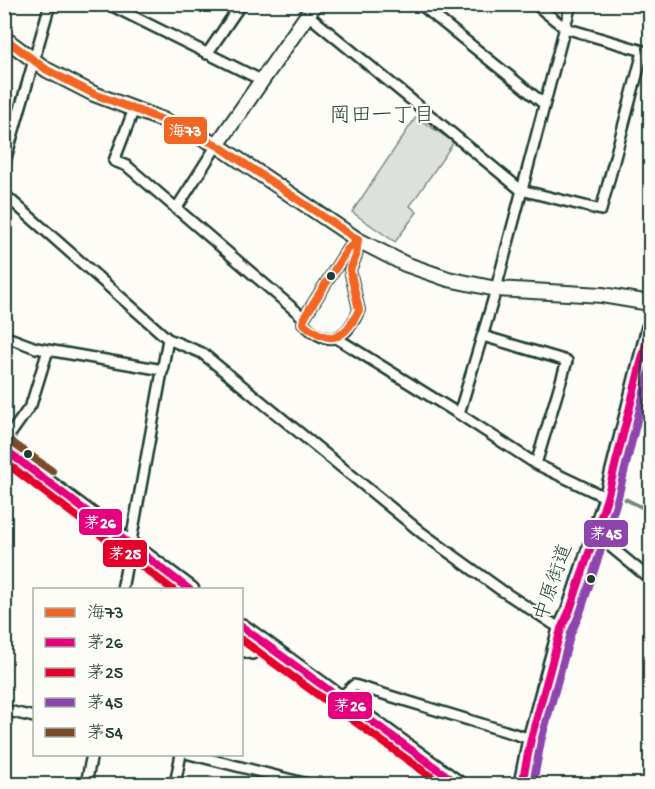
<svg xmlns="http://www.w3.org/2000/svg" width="655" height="789" font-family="'Gochi Hand','Klee One',sans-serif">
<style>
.green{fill:#dde0db;stroke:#7e8e88;stroke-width:1.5}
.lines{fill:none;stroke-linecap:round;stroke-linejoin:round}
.stream{stroke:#75877f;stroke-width:4}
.street-casing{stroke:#1f3d34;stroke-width:14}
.secondary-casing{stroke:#1f3d34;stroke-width:18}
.primary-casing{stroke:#1f3d34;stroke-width:20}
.street{stroke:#fdfcf7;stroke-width:9}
.secondary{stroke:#fdfcf7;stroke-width:14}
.primary{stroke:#fdfcf7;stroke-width:15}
.bus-1-casing{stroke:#fdfcf7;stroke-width:12}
.bus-2-casing{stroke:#fdfcf7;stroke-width:12}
.bus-3-casing{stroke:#fdfcf7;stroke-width:12}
.bus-4-casing{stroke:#fdfcf7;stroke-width:12}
.bus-5-casing{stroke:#fdfcf7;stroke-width:12}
.bus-1{stroke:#f26522;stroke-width:8}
.bus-2{stroke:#e5007d;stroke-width:8}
.bus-3{stroke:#e4002b;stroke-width:8}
.bus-4{stroke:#8e44ad;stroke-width:8}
.bus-5{stroke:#7a4b2a;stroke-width:8}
.bus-dot{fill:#1f3d34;stroke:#fdfcf7;stroke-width:2}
.labels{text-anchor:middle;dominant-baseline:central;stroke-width:4.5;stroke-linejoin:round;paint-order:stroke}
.street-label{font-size:20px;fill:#1f3d34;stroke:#fdfcf7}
.neighbourhood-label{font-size:21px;fill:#1f3d34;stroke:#fdfcf7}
.line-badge{stroke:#fdfcf7;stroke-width:2}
.badge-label{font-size:16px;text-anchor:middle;font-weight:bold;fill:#fff}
</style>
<rect width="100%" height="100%" fill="#fdfcf7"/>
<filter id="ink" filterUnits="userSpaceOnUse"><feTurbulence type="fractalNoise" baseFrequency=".0167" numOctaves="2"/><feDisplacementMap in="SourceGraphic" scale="12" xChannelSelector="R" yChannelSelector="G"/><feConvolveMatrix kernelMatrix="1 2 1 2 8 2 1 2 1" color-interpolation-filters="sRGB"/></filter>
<g filter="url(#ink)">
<path class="green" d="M416,117l38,25 -44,64 7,6 -22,30 -43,-30z"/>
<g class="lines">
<path class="stream" d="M625,499l25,12"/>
<defs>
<path id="street" d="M108,4l153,76
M420,4l124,100
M535,4l30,24 85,25
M571,4l-78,296 -34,114 77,50 71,34
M308,15l213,175 80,20 42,-158
M207,54l34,-50
M134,109l-20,52 13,5 177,152
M4,165l46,-161
M4,194l164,145 34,14 220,180 79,57 60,39
M176,209l41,-64
M358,240l-2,16 -6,14 9,40c-13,30 -30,39 -56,13l1,-5 43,-68z
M4,336l32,12 127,22
M483,336l84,25 -31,103
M338,339l121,75
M4,443l27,-38 17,-55
M594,533l56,46
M122,590l46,-251
M242,651l10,3 17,-7
M340,698l14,-13 177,54
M4,710l30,7
M189,754l119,30
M86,784l6,-30
M175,784l6,-30"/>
<path id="secondary" d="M4,38l43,32 47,24 69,26 54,25 141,95 47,24 43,15 48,10 106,6 48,8
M217,145l98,-141"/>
<path id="primary" d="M4,450l187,140
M242,627l216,157
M522,784l9,-45 30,-110 9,-19 37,-112 43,-171"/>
</defs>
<use href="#street" class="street-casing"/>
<use href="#secondary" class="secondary-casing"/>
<use href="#primary" class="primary-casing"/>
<use href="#street" class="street"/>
<use href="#secondary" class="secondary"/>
<use href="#primary" class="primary"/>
<defs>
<path id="bus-1" d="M4,38l43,32 47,24 69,26 54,25 141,95
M358,240l-2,16 -6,14 9,40c-15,31 -29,36 -56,13l1,-5 43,-68z"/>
<path id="bus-2" d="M11,454l179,136
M242,627l216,157
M522,784l9,-45 30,-110 9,-19 37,-112 43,-171"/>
<path id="bus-3" d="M5,462l168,128
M242,640l199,144"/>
<path id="bus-4" d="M533,784l8,-43 30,-108 9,-20 37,-112 33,-133"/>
<path id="bus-5" d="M10,441l42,30"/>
</defs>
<use href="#bus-1" class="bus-1-casing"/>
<use href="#bus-2" class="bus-2-casing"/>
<use href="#bus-3" class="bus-3-casing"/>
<use href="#bus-4" class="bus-4-casing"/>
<use href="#bus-5" class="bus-5-casing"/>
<use href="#bus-1" class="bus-1"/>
<use href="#bus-2" class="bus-2"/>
<use href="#bus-3" class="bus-3"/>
<use href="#bus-4" class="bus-4"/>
<use href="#bus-5" class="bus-5"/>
</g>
</g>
<g class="bus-dot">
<circle cx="331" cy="276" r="5"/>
<circle cx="28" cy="454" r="5"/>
<circle cx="591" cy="579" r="5"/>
</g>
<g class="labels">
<g class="street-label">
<text transform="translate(555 583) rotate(-71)">中原街道</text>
</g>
<g class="neighbourhood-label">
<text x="382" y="117">岡田一丁目</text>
</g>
</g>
<g class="line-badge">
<rect x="163" y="116" width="45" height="29" rx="6" fill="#f26522"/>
<rect x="78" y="508" width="45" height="28" rx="6" fill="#e5007d"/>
<rect x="583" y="519" width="46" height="29" rx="6" fill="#8e44ad"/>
<rect x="102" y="539" width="46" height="29" rx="6" fill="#e4002b"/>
<rect x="327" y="691" width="46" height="29" rx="6" fill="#e5007d"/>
</g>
<g class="badge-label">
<text x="185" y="136">海73</text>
<text x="100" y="528">茅26</text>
<text x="606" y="539">茅45</text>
<text x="125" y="559">茅25</text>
<text x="350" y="711">茅26</text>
</g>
<rect width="655" height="789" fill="none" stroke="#fdfcf7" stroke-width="24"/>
<rect x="12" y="12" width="631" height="765" fill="none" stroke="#1f3d34" stroke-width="2" filter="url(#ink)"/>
<rect x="33" y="588" width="210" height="168" fill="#fdfcf7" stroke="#a4b0a9" stroke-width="1.5"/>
<rect x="45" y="608" width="30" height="9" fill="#f26522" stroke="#a4b0a9" stroke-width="1.5"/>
<text x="87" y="618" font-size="18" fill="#1f3d34">海73</text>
<rect x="45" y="638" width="30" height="9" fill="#e5007d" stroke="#a4b0a9" stroke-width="1.5"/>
<text x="87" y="648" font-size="18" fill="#1f3d34">茅26</text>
<rect x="45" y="668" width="30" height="9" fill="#e4002b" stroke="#a4b0a9" stroke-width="1.5"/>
<text x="87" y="678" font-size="18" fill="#1f3d34">茅25</text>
<rect x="45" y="698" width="30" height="9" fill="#8e44ad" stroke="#a4b0a9" stroke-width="1.5"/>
<text x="87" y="708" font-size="18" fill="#1f3d34">茅45</text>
<rect x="45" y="728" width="30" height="9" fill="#7a4b2a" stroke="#a4b0a9" stroke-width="1.5"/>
<text x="87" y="738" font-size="18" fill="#1f3d34">茅54</text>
</svg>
